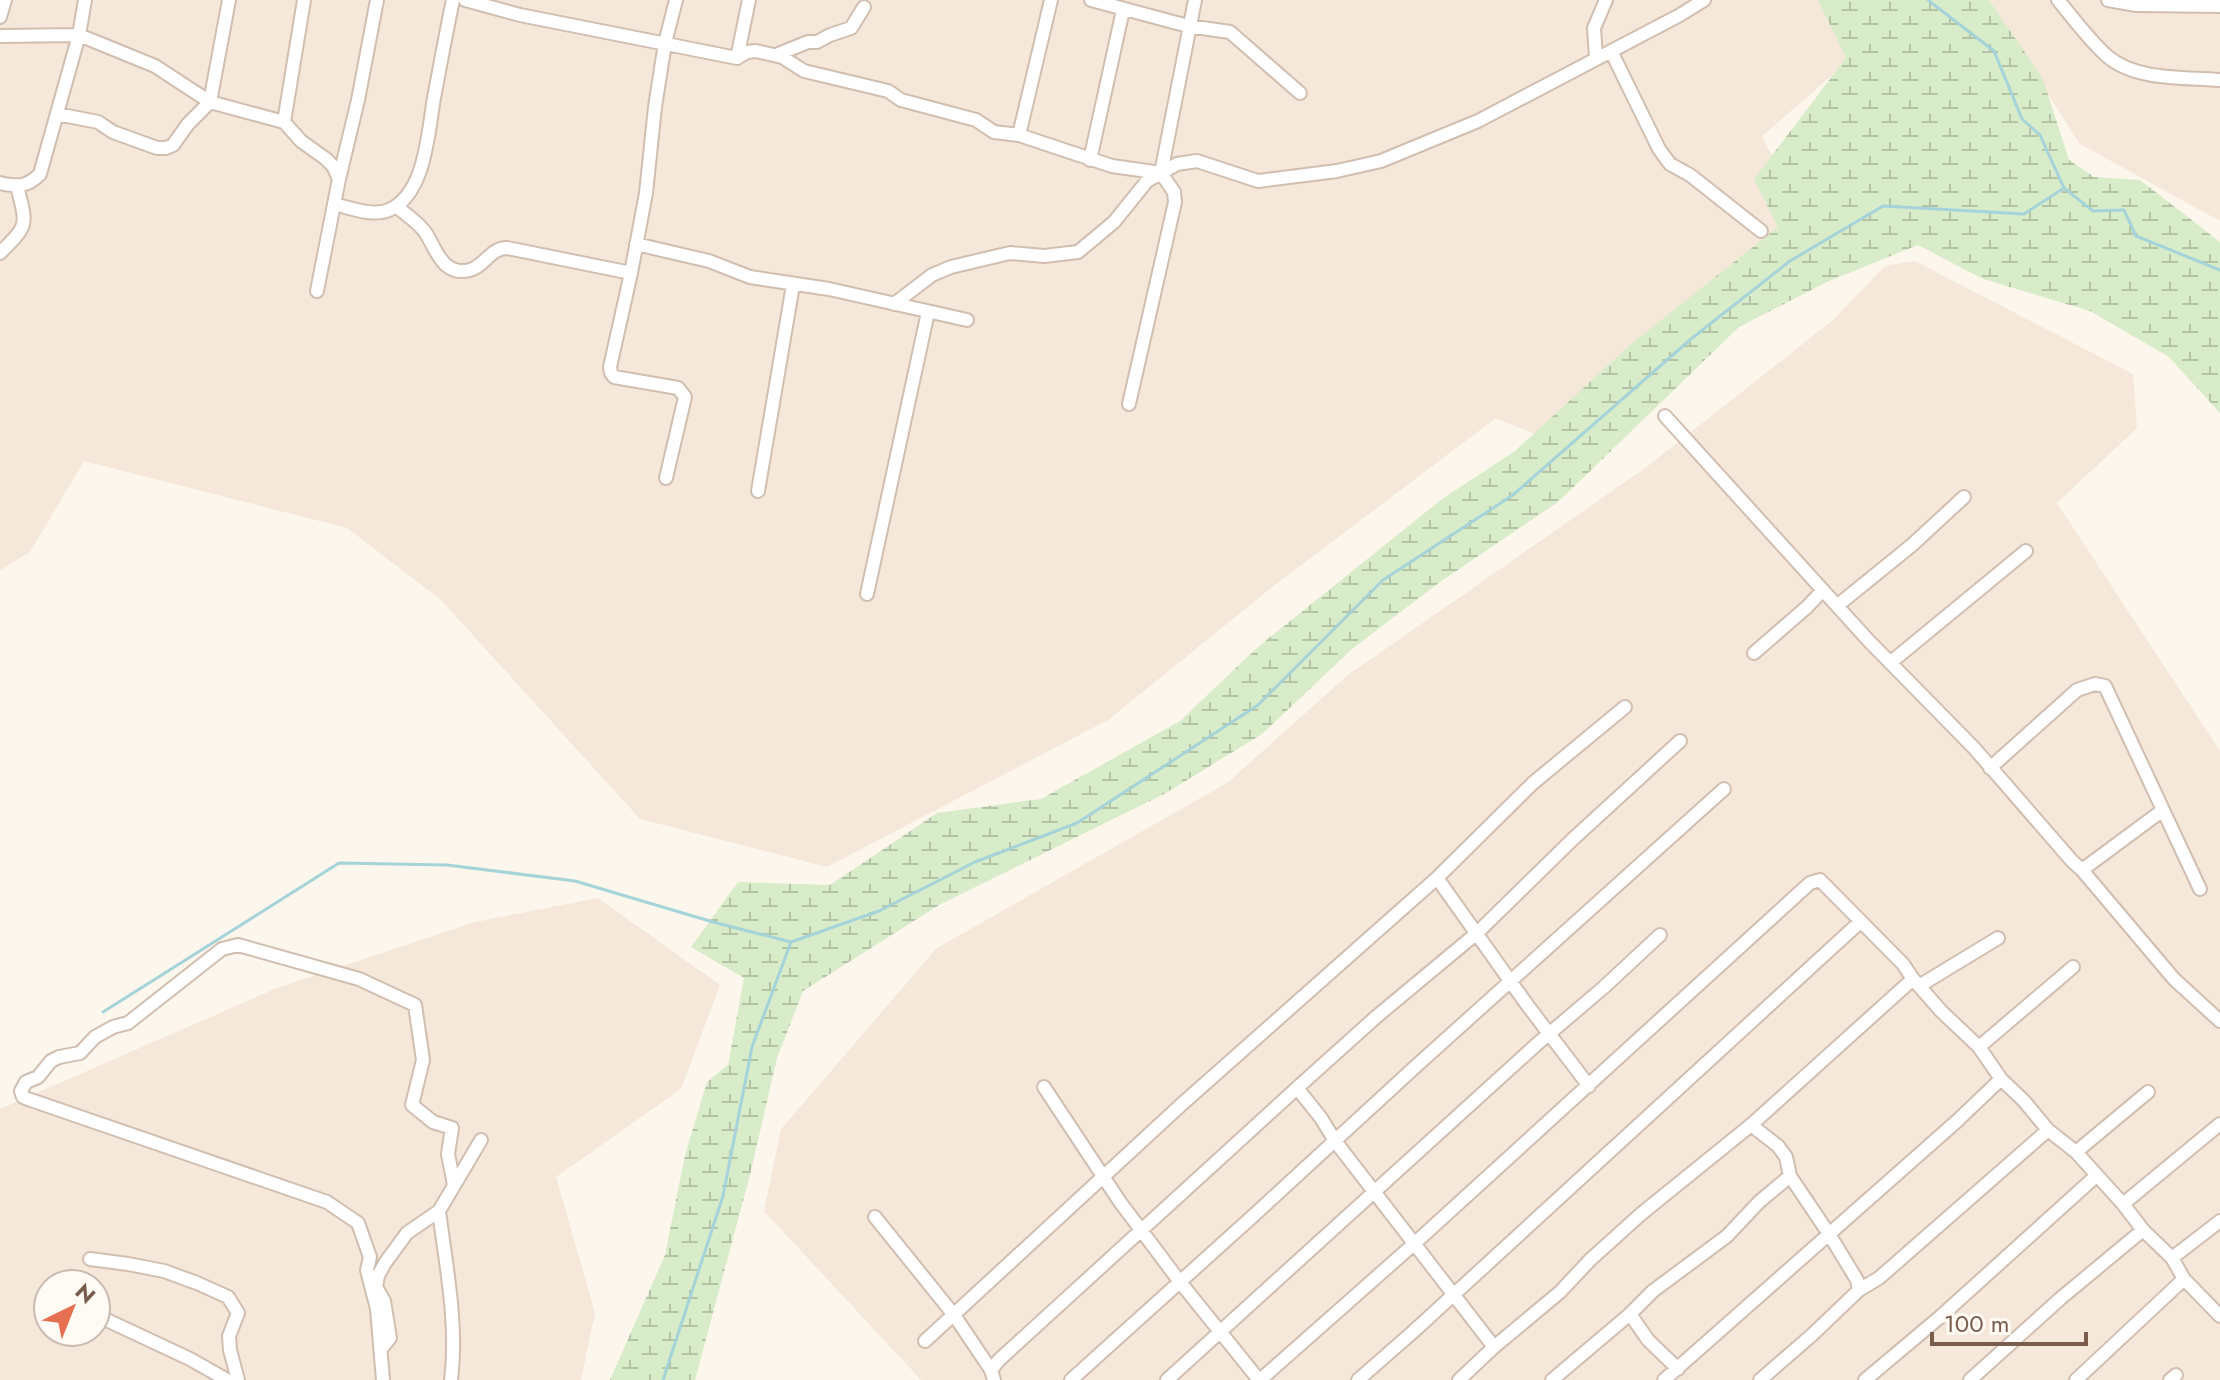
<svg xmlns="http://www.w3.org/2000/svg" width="2220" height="1380" font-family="Jost,sans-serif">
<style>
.residential{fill:#f5e8da;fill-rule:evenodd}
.wetland{fill:url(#wetland-marsh)}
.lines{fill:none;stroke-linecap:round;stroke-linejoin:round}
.stream{stroke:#a5d3da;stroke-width:3}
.minor-casing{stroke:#d1beb0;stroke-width:16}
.minor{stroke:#fff;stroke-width:12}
</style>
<defs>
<pattern id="wetland-marsh" width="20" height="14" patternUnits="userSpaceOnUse" patternTransform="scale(2)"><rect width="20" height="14" fill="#d8ecc9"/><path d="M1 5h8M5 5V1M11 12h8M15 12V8" fill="none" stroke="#b4c2a5"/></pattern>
</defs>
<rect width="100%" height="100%" fill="#fdf6ec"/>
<path class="residential" d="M0,0h1845l22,45 -105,91 44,85 -257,219 -53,-22 -220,166 -168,136 -281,147 -187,-48 -199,-219 -94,-72 -263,-67 -54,91 -30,18z
M1988,0h232v221l-140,-77z
M1915,261l218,113 4,54 -80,75 163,248v629h-1299l-157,-169 17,-82 156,-181 290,-165 121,-108 300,-209 185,-146 52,-54z
M598,898l122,87 -39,104 -125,88 39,136 -14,67h-581v-271l277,-121 198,-66zM48,1284h48v48h-48z"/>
<path class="wetland" d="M1818,0h171l54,79 26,81 25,17 46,3 80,62v171l-51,-56 -79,-46 -107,-32 -65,-34 -89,36 -90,46 -181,175 -118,80 -88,67 -90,85 -96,59 -227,112 -136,86 -26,67 -27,117 -55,205h-85l55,-125 20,-100 22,-73 21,-17 16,-87 -53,-31 47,-65 92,3 107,-72 104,-14 139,-78 79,-75 183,-147 73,-48 116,-107 147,-117 -24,-48 92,-121z"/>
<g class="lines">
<path class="stream" d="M1928,0l66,51 28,68 18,16 24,53 29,23 31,-1 12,26 84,34
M103,1012l236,-149 108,2 128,16 138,41 78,20
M663,1380l60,-184 29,-149 39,-105 88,-31 96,-49 102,-39 181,-118 125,-125 130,-85 178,-156 99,-78 93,-55 141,8 40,-26"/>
<defs>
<path id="minor" d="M465,0l55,15 217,43 10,-6 9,-1 26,6 22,14 84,20 13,9 75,20 18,12 25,3 93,31 49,7 16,-9 20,-3 61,20 79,-10 44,-10 97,-40 202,-106 24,-15
M1091,0l97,26 42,6 70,61
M2058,0c15,18 31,40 49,56 29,25 77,21 113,24
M2108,0l28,5 84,1
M0,17l5,-17
M0,36l79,-1 76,31 55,36 74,20 17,19 25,18 7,7 6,13
M1611,51l48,98 11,15 20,11 71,56
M776,55l32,-13h9l13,-7 21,-7 13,-21
M737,58l12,-58
M1596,58l-2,-30 12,-28
M57,114l41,8 15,10 44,16h9l7,-3 15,-21 22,-22 19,-102
M284,122l20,-122
M1019,135l32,-135
M1090,160l33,-150
M0,183c18,4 27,4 40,-9l39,-139 6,-35
M334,204c17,4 39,13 55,6 37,-16 39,-79 45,-112 6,-32 12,-65 19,-98
M396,206c9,8 22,16 29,26 11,16 17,45 45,38 15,-4 20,-22 37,-22l124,25
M636,244l73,17 41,16 79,12 138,31
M0,253c29,-29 27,-27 17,-67
M317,291l22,-112 19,-79 19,-100
M894,304l38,-29 19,-8 59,-14 34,3 34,-4 36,-30 33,-41 14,-8
M1129,404l46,-202 -1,-10 -13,-19 34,-173
M1665,416l203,224 106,108 98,113 10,9 92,109 46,42
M666,478l19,-81 -7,-9 -64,-11 -3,-4 -1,-6 21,-94 15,-80 9,-86 10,-64 11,-43
M758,491l35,-206
M867,594l61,-282
M1838,605l74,-60 52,-48
M1754,653l53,-46 16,-17
M1890,663l136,-112
M1990,768l87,-78 18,-6 10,2 95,203
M2082,870l81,-60
M1437,878l91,128 61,80
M1919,986l79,-48
M1979,1047l94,-80
M1044,1087l76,115 60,80 79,98
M1297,1088l24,30 14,23 159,206
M1751,1125l27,21 8,11 4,19 39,58 28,46 2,10
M2076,1152l72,-60
M2123,1204l97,-80
M439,1211c7,55 19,113 12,169
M875,1217l79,98 37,55 3,10
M2172,1258l48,-37
M90,1259l38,5 36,7 33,12 31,14 10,16 -9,23 1,14 8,30
M1630,1314l18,26 30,29
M96,1315l94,44 37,21
M925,1341l257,-237 255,-226 96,-95 92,-76
M381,1349l9,-11 -6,-37 -8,-14 2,-11 7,-13 22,-30 32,-22 42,-71
M991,1370l8,-10 298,-272 79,-71 101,-84 96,-94 107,-98
M383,1380l-6,-71 -10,-39 3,-13 -12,-34 -31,-21 -299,-103 -5,-2 -2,-6 5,-9 12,-5 13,-16 8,-4 21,-4 15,-16 18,-10 15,-4 94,-74 16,-4 121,34 56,26 8,55 -11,45 21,17 19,6 -4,26 6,31
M1071,1380l182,-164 162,-149 309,-278
M1167,1380l370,-336 66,-56 57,-53
M1260,1380l155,-137 395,-360 10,-3 83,84 10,15 28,32 38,36 22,32 23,22 24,29 28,22 47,52 20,26 29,28 12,21 36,37
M1358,1380l56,-49 446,-409
M1459,1380l35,-33 66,-55 30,-32 51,-46 110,-89 162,-146
M1552,1380l78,-66 23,-23 74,-55 32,-34 31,-26
M1664,1380l293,-259 44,-42
M1760,1380l52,-45 47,-45 20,-12 169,-148
M1865,1380l75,-63 156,-141
M1970,1380l91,-82 82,-68
M2076,1380l108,-101
M2170,1380l6,-5"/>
</defs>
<use href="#minor" class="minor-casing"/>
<use href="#minor" class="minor"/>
</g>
<g transform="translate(72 1308) rotate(43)"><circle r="38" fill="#fffaf3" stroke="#cabbb1" stroke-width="2"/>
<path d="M0-6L14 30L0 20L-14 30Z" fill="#e76f51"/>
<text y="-12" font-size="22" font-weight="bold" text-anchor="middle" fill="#7a5c4d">N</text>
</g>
<path d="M1932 1332v12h154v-12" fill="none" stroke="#7a5c4d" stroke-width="4"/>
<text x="1944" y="1332" font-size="24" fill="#7a5c4d" stroke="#fffaf3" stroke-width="6" paint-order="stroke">100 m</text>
</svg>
